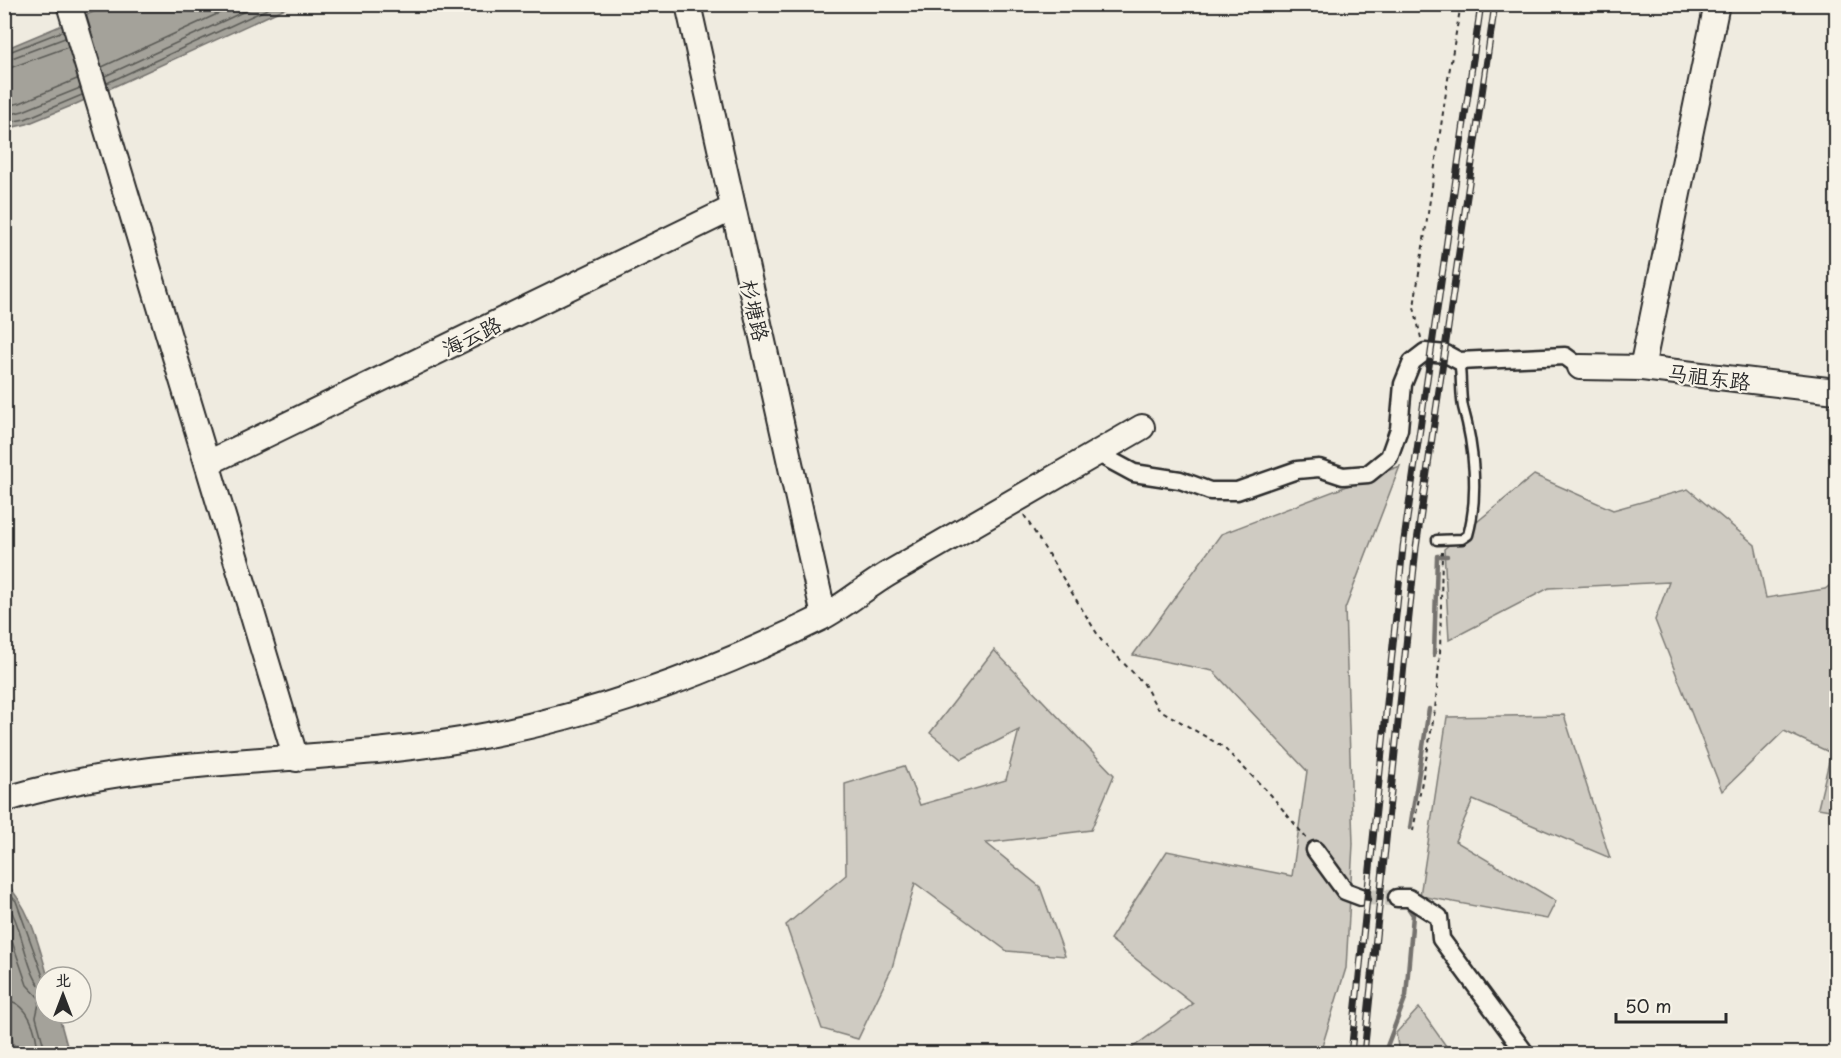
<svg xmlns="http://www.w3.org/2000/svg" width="1841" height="1058" font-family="'Playpen Sans','LXGW WenKai TC',sans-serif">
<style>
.green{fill:#cfcbc2;stroke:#7d7b76;stroke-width:1.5}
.water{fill:#a4a29a;stroke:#74726e;stroke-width:1.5}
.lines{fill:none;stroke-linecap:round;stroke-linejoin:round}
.shore{stroke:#5b5b57;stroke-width:1.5}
.stream{stroke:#74726e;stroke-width:4.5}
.street-tunnel{stroke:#c8c5bc;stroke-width:16;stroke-dasharray:16 8;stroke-linecap:butt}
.lane-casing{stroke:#2b2b2b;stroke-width:13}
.street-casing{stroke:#2b2b2b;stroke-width:21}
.secondary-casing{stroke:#2b2b2b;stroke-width:28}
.path{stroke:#2b2b2b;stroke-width:2;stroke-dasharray:4.5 4.5;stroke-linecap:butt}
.lane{stroke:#f7f3e8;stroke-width:8}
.street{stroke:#f7f3e8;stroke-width:16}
.secondary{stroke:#f7f3e8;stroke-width:24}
.rail-casing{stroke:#2b2b2b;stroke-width:7}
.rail{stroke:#f7f3e8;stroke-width:4.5;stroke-dasharray:14;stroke-linecap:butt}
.labels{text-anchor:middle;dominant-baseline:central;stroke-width:4.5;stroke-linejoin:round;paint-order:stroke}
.street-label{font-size:21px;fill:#2b2b2b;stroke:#f7f3e8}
</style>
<rect width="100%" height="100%" fill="#efebe0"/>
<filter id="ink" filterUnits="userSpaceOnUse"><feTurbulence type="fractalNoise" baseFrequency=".0167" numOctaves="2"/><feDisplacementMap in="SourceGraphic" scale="12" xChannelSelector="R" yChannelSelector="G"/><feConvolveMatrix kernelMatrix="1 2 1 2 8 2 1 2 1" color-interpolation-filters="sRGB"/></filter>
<g filter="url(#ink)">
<path class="green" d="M1400,466l-55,143 8,235 -7,124 -26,85h-195l68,-49 -83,-65 57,-88 125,25 15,-105 -94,-100 -80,-16 88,-121z
M1534,475l79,35 75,-21 67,56 11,53 59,-9 11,-8v230l-18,-3 13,-55 -47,-22 -62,60 -67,-171 14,-38 -120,6 -100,52 -5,-91z
M994,650l120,125 -23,55 -105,13 54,44 25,69 -58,-5 -92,-68 -23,85 -34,71 -36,-10 -36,-104 60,-50 -1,-91 59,-18 16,39 86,-25 13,-50 -57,29 -32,-26z
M1564,715l46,143 -137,-58 -18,41 101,60 -9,18 -127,-23 27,-179z
M1419,1008l32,45h-52l-3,-20z"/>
<path class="water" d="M110,5h182l-216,99 -49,20 -22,5v-80z
M4,881c26,26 34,61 44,96h-3v36h13l11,40h-53l-11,-40z"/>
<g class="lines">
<path class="shore" d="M4,54l59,-23
M4,61l61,-23
M102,67l137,-63
M4,70l64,-23
M105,76l155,-72
M107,83l171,-79
M4,106l16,-3 57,-24
M4,116l19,-5 57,-23
M4,123l21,-4 57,-24
M4,889l12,12 29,81
M4,900c19,20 22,80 41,90
M4,918l23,67 13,14 -4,18 10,37
M4,1000c25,1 33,32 34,54"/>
<path class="stream" d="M1434,655l3,-99h10
M1410,828l19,-119
M1386,1049l20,-53 7,-81 -8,-12"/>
<path class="street-tunnel" d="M1361,897l36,1"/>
<defs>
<path id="lane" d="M1437,540l25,-1 6,-4c11,-39 6,-89 -5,-128 -3,-14 -1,-32 -4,-46"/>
<path id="street" d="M1097,453l37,20 46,7 30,11h27l60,-21 22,-2 24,8 25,-2 21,-17 10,-28 4,-45 9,-22 13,-10 21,2 13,7 106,-5 15,11
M1315,850l30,41 16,6
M1397,898h12l30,19 2,22 85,115"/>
<path id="secondary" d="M69,4l227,755
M688,4l136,612
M1580,367l62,1 194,23
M1642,368l75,-364
M208,463l525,-255
M4,800c156,-49 325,-33 484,-65 117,-23 226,-64 333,-117 25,-13 47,-33 72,-47 83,-48 166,-96 249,-144"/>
</defs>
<use href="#lane" class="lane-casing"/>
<use href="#street" class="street-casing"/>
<use href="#secondary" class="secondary-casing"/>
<path class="path" d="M1421,338l-7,-31 34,-228 13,-75
M1024,515l77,125 43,44 13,24 66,39 48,48 35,43
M1413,831l22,-121 5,-56 2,-102"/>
<use href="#lane" class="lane"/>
<use href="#street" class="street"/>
<use href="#secondary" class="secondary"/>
<defs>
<path id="rail" d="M1351,1054l52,-507 78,-543
M1364,1054l52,-506 79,-544"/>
</defs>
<use href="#rail" class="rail-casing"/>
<use href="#rail" class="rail"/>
</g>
</g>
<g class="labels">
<g class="street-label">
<text transform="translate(756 310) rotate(77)">杉塘路</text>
<text transform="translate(471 335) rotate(-26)">海云路</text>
<text transform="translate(1709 376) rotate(7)">马祖东路</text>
</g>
</g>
<rect width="1841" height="1058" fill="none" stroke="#f7f3e8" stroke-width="24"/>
<rect x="12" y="12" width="1817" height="1034" fill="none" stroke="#2b2b2b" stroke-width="2" filter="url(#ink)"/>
<g transform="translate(63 995)"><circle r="28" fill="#f7f3e8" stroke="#a5a39c" stroke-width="1.5"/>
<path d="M0-4.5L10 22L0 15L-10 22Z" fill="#2b2b2b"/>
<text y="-9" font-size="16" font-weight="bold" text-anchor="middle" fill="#2b2b2b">北</text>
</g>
<path d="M1616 1013v9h110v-9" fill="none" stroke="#2b2b2b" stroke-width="3"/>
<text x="1625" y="1013" font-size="18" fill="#2b2b2b" stroke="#f7f3e8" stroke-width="4.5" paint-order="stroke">50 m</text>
</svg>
